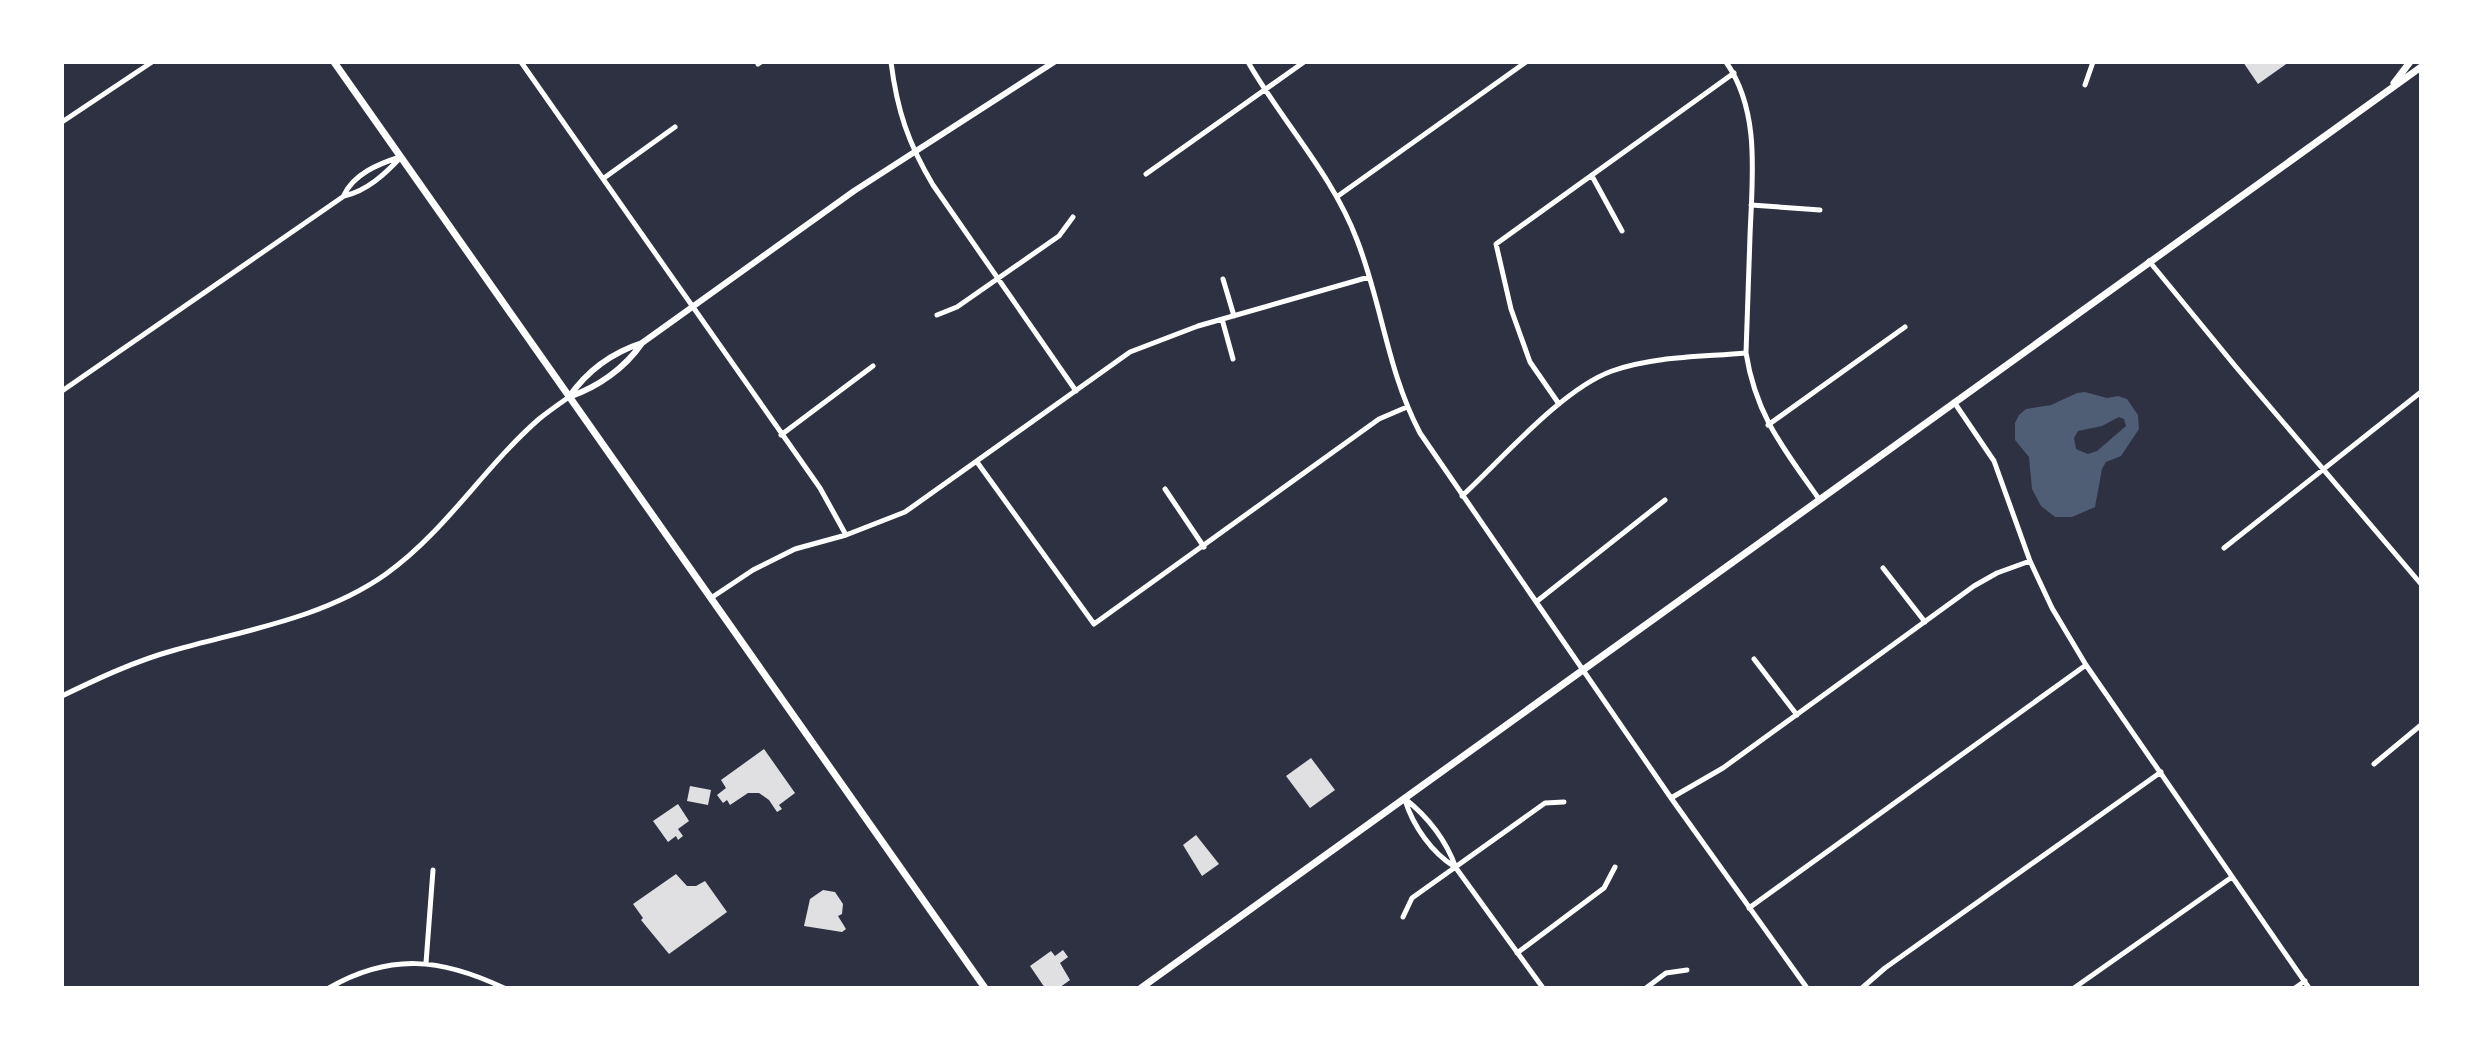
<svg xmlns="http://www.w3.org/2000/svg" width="2483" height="1050" font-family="Commissioner,sans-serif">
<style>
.water{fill:#4f5d75;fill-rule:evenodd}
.building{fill:#e0e0e3}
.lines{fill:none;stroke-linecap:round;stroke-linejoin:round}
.minor{stroke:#fff;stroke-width:5}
.tertiary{stroke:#fff;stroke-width:6}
.secondary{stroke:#fff;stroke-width:7}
</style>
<rect width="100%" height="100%" fill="#2d3142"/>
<path class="water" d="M2085,392l22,6 11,-2 9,3 11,16 1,14 -18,27 -15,6 -4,7 -7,38 -23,10h-17l-14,-11 -9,-17 -3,-32 -14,-17v-17l4,-8 7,-6 25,-4 26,-12zM2119,417l5,2 2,7 -29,25 -9,3 -12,-5 -2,-11 4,-7 24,-5z"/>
<path class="building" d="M2243,62h46l-31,22z
M764,749l31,44 -16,12 3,4 -5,3 -8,-12 -10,-7h-11l-18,12 -3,-5 -4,3 -6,-8 9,-7 -5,-8z
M1311,758l24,32 -25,18 -24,-32z
M690,786l21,4 -3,15 -21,-4z
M678,804l11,17 -11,8 5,7 -5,4 -2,-4 -8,6 -15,-21z
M1196,835l23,29 -17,12 -19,-31z
M676,874l11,12h9l9,-5 22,31 -58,42 -28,-34 2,-2 -10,-14z
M823,890l12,2 8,12 -1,10 -4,2 8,13 -4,3 -38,-6 6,-27z
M1063,950l5,7 -8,6 10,17 -11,8h-14l-15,-22 21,-15 4,5z"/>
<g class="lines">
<path class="minor" d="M521,62l299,426 26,47
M891,62c6,48 17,81 42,123l143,206
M1248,62c35,61 84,112 109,178 25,64 30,130 63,193l251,365 136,190
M1726,62c35,50 26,116 24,174 -1,39 -3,78 -4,117 10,63 38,96 73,146
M758,64l3,-2
M2085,85l8,-23
M62,122l90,-60
M1146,174l158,-112
M1592,176l30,55
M604,178l71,-51
M344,195c10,-21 34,-31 56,-38
M1338,196l188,-134
M1751,205l69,5
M2149,261l87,106 185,217
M1223,279l11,37
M937,315l20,-8 102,-71 14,-19
M1222,319l11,40
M62,391l282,-195c23,-5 41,-22 57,-39
M1954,402l40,59 36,100 22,47 34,57 223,323
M1559,404l-29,-42 -19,-53 -15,-65 238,-171
M1768,425l137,-98
M781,435l92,-69
M977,462l117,162 285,-205 28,-12
M1165,489l39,58
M1462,496c40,-37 100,-107 150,-125 42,-15 91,-14 134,-18
M2224,548l197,-156
M1883,568l42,54
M711,598l42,-28 42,-21 51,-14 59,-23 225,-160 68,-26 171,-49
M1536,602l129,-102
M1754,659l43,56
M62,696c37,-18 73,-35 113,-46 71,-20 149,-32 211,-76 60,-43 98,-107 153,-155 10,-8 20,-15 30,-22
M2374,764l47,-39
M1404,798c23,18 42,42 52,70l87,120
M1671,798l52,-30 251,-182 23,-13 33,-12
M1405,800c8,26 27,53 50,67
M1749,908l337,-243
M1403,917l9,-19 133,-95 19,-1
M1517,953l87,-65 11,-21
M426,963l7,-93
M329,988c61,-35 112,-30 175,0
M1646,988l20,-15 21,-3
M1862,988l23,-20 276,-196
M2074,988l158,-111
M2295,988l10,-7"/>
<path class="tertiary" d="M569,397c18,-26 42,-44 73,-54l212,-152 200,-129
M569,397c29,-10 56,-29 73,-54"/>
<path class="secondary" d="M334,62l651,926
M2394,83l16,-21
M1141,988l1280,-921"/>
</g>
<rect width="2483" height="1050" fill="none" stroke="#ffffff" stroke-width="128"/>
</svg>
